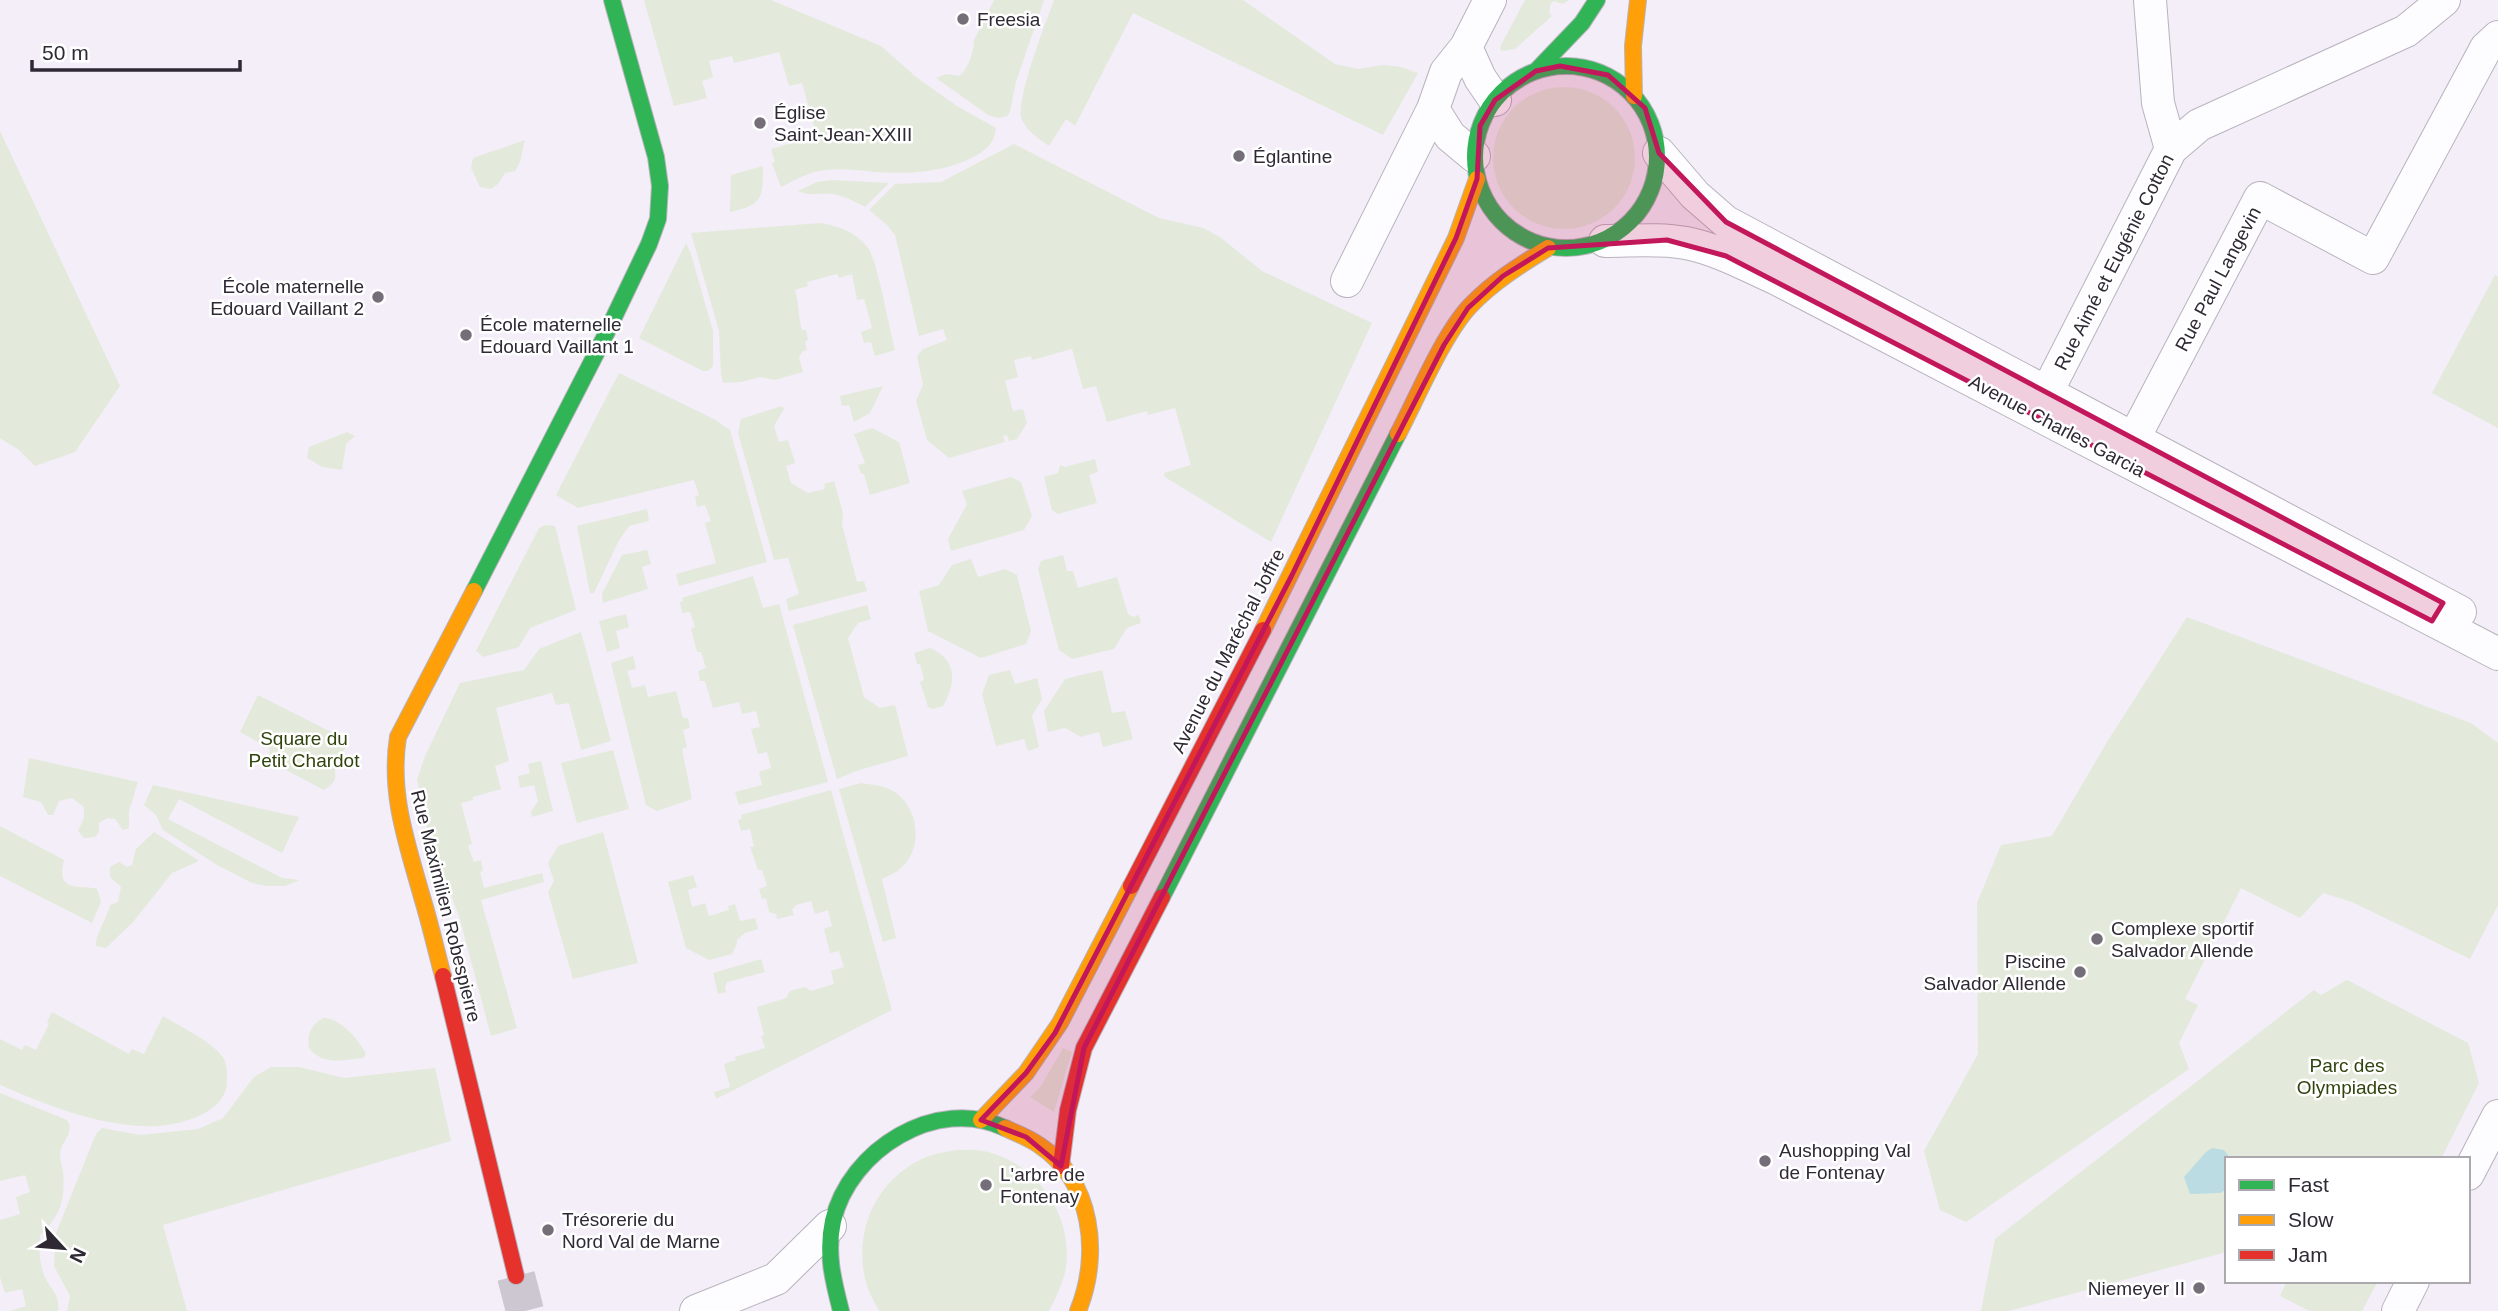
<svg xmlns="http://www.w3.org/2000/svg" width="2498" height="1311" font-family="Helvetica,sans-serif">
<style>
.green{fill:#e3eadb}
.water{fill:#bbdce2}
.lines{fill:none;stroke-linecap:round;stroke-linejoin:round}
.secondary-tunnel{stroke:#ccc7d1;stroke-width:38;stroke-dasharray:38 19;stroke-linecap:butt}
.street-casing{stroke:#b8b3bd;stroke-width:34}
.fast-casing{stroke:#b8b3bd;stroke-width:18}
.slow-casing{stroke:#b8b3bd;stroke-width:18}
.jam-casing{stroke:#b8b3bd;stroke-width:18}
.street{stroke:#fdfcfe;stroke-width:32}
.fast{stroke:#30b455;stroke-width:16}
.slow{stroke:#ff9f0a;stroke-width:16}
.jam{stroke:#e5322d;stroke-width:16}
.marked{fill:#c2185b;fill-opacity:0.2;stroke:#c2185b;stroke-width:5;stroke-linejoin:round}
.poi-dot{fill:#746e79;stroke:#fff;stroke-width:2.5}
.labels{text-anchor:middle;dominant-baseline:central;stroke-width:5;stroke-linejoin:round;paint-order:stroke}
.poi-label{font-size:19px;fill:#2f2934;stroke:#fff;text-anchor:start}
.street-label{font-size:19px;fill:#2f2934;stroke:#fff}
.park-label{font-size:19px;fill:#30440d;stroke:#fff}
</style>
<rect width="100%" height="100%" fill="#f3eef8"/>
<path class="green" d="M644,0h127l110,46 35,31 41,29 39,22c-2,19 -15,26 -31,33 -29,12 -59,13 -90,11 -16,-2 -33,-4 -49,-2 -16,1 -31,10 -45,17l-9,-24 3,-1 -4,-13 42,-12 3,-4 -14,-50 -13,3 -10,-34 -45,11 -2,-7 -23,5 4,16 -11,4 5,17 -33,8z
M994,0h50l-28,82 -6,30 -3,4 -9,2 -10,-3 -52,-37 10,-4 13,2c9,-6 15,-25 15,-36z
M1054,0h189l92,64 23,5 25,-4 18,2 17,6 -35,62 -250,-122 -58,113 -9,-7 -17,27c-10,-7 -22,-15 -27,-26 -8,-17 25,-100 32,-120z
M1525,0h44l-6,4 -9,-3 -3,2 -2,9 3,4 -37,33 -13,2 -2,-2 1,-4z
M1493 158a71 71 0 1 1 142 0a71 71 0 1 1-142 0Z
M0,131l120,255 -45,66 -40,14 -16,-16 -19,-12z
M525,140l-5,22 -5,9 -10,2 -7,11 -7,5 -11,-2 -9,-19 2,-10z
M1014,144l145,74 44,10 17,9 42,34 110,52 -101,219 -106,-65 -1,-4 27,-8 -16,-57 -27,7 -1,-4 -40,11 -11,-36 -13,3 -11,-40 -40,11 -1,-4 -17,4 4,17 -13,4 8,30 10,-2 4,14 -10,16 -8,2 -2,-6 -4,1 2,6 -56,16 -22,-18 -11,-39 7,-16 -6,-29 6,-7 24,-9 -4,-11 -24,7 -24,-101 -8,-10 -18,-15 26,-26 46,-2z
M763,166c0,32 0,39 -33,46l1,-37z
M832,180l57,3 -24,24c-11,-6 -21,-11 -32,-13 -12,-1 -24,2 -35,-3l19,-9z
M820,223c19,3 36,9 48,25 10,14 21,81 27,102l-20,6 -4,-14 -7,1 -3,-11 11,-4 -8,-29 -7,1 -5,-26 -13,4 -2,-4 -30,8 1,4 -13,4c4,13 3,26 7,40h4l2,10 -3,2 2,8 -4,1 -4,6 4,15 -28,8 -14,-3 -20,5 -18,1 -2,-9 -2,-43 -28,-98z
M686,243l5,11 22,77v35l-5,5h-5l-64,-33z
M2495,275l3,2v151l-66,-35z
M619,373l95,46 16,11 37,132 -88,24 -3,-12 40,-11 -11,-40 6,-2 -6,-16 -8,2 -2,-10 4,-2 -5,-15 -116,28 -22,-13z
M883,386l-13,27 -16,9 -5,-17 -7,1 -2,-10z
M782,406l2,3 -10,17 5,16 9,-2 7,23 -9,3 5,17 17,10 17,-4 -1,-5 10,-3 9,32 -1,11 15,58 7,-1 3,10 -78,20 -3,-12 13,-5 -11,-36 -14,2 -36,-127 3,-14z
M872,428l27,14 11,41 -40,12 -6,-21h-3l-3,-9 7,-2 -11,-29z
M347,432l8,4 -9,8 -4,26 -20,-3 -15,-9 2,-11z
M1095,459l3,13 -9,3 8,28 -39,11 -6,-4 -8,-33 14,-4 2,-8 5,2z
M1011,477l10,5 11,34 -8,14 -73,21 -3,-12 19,-35 -5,-13z
M647,509l2,12 -20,5 -11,16 -24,51h-4l-13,-67z
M545,525l10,1 21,84 -46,18 -11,19 -36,10 -7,-6 63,-123z
M647,550l4,14 -9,3 6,22 -45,14 -1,-9 20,-39z
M1063,555l4,16h6l5,17 39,-11 11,37 5,3 6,-2 2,8 -14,5 -13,21 -42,10 -13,-9 -21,-81 3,-8z
M971,559l7,18 27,-8 12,6 14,56 -5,13 -45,14 -53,-27 -9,-40 20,-6 13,-20z
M753,576l10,32 16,-4 49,178 -89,23 -4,-13 27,-7 -3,-13 12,-4 -4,-16 -9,2 -7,-25 9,-2 -4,-16 -14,3 -3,-12 -26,6 -8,-27h-5l-2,-10 8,-3 -5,-16h-4l-6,-23 4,-2 -5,-15 -8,1 -2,-11 3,-1 -1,-3z
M867,605l4,14 -13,4 -10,15 16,59 16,11 15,-3 13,51 -52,15 -19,8 -44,-154z
M626,614l3,13 -13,4 4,17 -13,4 -8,-31z
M2187,617l284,106 27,20v162l-28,54 -118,-57 -29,-9 -23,25 -59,-30 -56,111 13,6 -19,38 10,26 -223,153 -26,-12 -16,-59 54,-97 -1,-151 24,-58 51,-9 55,-94z
M581,632l30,109 -30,9 -12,-47 -13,2 -4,-12 -56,15 13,53 -14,5 6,23 -28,8v3l-12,3 11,41 -4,2 6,16 7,-2 2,11 -3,1 4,16 58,-15 2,9 -63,18 36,128 -26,8 -32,-120 -30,-79 -12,-57 8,-24 35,-73 64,-13 15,-21z
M930,648c28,12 26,35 13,58l-10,3 -5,-2 -8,-25 4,-2 -4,-16h-3l-3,-11z
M633,656l3,13 -9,2 5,17 13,-3 3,12 28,-6 7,27h5l2,10 -7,2 4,17 -5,2 10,50 -35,12 -11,-6 -35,-142z
M1010,670l5,14 22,-6 5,21 -10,17 7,31 -11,4 -4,-12 -28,7 -14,-52 7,-19z
M1102,670l10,43 13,-2 8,28 -30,8 -4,-15 -18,5 -16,-9 -17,4 -4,-21 21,-32z
M258,695l91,46 -9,16 -6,-3 -3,7 4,4c0,15 3,15 -11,25l-57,-30 3,-11 -30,-17z
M613,750l16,59 -52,14 -16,-60z
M29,758l109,24 -9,29v17l-6,2 -8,-11 -8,-1 -8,5v9l-4,5 -11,1 -6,-7 6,-13v-11l-12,-9 -13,3 -6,14h-5l-7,-13 -18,-5z
M541,761l12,50 -21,6 -1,-5 7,-11 -4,-16 -14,3 -2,-12 12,-3 -2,-9z
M861,783c11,2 22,2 32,8 26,16 31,56 8,77 -5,5 -13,8 -19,11l14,59 -13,4 -44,-153z
M153,785l146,32 -17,36 -103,-54 -11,20 114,59 18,2 -15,6h-18l-15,-3 -35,-18 -54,-35 -7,-15 -12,-10z
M831,790l61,220 -176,89 -2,-7 16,-5 -6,-23 12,-4 -1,-3 30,-9 -4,-12 3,-1 -7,-28 29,-9 4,-7 15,-4 6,4 23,-7 -3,-13 13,-4 -5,-16 -9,2 -6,-24 8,-3 -4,-16 -13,4 -4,-13 -15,4 -4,5 2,5 -17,4 -1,-5 -7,-2 -3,-14 -4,1 -3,-10 8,-3 -5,-16h-4l-8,-23 4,-1 -4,-17 -9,2 -3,-11 4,-1 -1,-4z
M0,826l64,34c-9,34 17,24 33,29l4,13 -9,21 -92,-47z
M154,832l44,28 -1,2 -25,11 -39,49 -27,26 -10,-2c-1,-10 11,-28 14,-41l8,-3 3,-15 -11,-10v-10l9,-5 8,5 5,-2 4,-16z
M603,832l35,131 -65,16 -25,-87 6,-11 -6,-18 10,-17z
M693,875l4,12 -9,3 4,17 13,-4 4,13 20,-6 -1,-4 7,-2 5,17 15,-3 3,11 -13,4 -8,7v4l-5,10 -23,6 -23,-12 -18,-66z
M761,959l4,13 -38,10 -2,5 1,5 -8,2 -5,-21z
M2347,980l121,63 11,40 -38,76h-214v88l-4,6 -214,58h-28l14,-72 319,-249 7,5z
M52,1012l77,42 3,-5 12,5 19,-38c16,10 51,26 61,43 3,6 3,14 3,21 1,36 -56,48 -84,46 -50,-2 -98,-22 -143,-41v-46l22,11 3,-5 11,5 13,-26 -2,-2z
M323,1018c18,0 36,22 43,36l-3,4c-20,2 -40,8 -54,-10 -2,-14 2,-23 14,-30z
M1063,1048l9,4 -18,60 -24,-15 11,-11z
M271,1067h28l45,11 91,-10 16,73 -288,84 24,86h-120l3,-15 -16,-30 2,-33 40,-99 6,-6 38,7 58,-6 25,-11 31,-41z
M0,1093l67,27c9,13 -7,21 -7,35 0,5 2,11 3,16 2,29 -2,44 -23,64 -1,14 -1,27 4,40 6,14 17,21 14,36h-48l16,-5 -4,-17 -17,4 -5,-16v-57l20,-6 -4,-17 14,-5 -5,-17 -25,6z
M956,1150c8,0 18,-1 27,1 52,10 90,62 83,115 -2,16 -10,31 -17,45h-170c-4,-8 -9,-16 -12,-25 -16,-52 9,-110 62,-130 8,-3 18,-4 27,-6z
M2287,1281h91l-16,30h-53l-29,-15z"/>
<path class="water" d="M2212,1148l12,2 7,9h-4v30l-7,4 -30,1 -6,-17 22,-25z"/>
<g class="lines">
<path class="secondary-tunnel" d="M516,1276l9,35"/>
<defs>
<path id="street" d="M2150,0l8,103 13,46
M1466,47l14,31 15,22
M1659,153l36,42 31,27 734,390
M1474,156l-24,-20 -17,-27 13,-37 20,-25 24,-47
M1605,241c27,0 54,-3 81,2 31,6 62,23 91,36l721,375
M1347,281l86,-172
M2031,407l16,-15 124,-243 28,-24 207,-94 38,-31
M2134,438l126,-240 113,60 113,-210 12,-11
M2468,1174l30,-58
M696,1311l80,-32 54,-53
M2398,1311l15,-30"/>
<path id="fast" d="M1475 157a91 91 0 1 1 182 0a91 91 0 1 1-182 0Z
M1536,71l46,-48 15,-23
M474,591l130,-253 45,-94 9,-25 2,-33 -4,-29 -44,-157
M1162,897l236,-463
M841,1311c-8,-31 -15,-58 -8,-90 16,-71 104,-126 172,-93"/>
<path id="slow" d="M1634,96l-1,-50 5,-46
M1398,434c19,-36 45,-99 72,-128 23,-24 50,-41 78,-58
M1263,630l193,-392 21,-59
M443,976c-7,-26 -13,-53 -21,-79 -15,-54 -33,-103 -24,-160l76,-146
M981,1120l45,-47 34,-50 71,-137
M1005,1128c11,5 24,10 34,17 54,36 62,110 39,166"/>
<path id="jam" d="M1131,886l132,-256
M443,976l73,300
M1061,1166l7,-56 16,-62 78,-151"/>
</defs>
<use href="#street" class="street-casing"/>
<use href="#fast" class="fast-casing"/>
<use href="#slow" class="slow-casing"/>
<use href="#jam" class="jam-casing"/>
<use href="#street" class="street"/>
<use href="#fast" class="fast"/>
<use href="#slow" class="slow"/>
<use href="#jam" class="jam"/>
</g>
<path class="marked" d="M1560,66l48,9 37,33 14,45 67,69 717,381 -11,18 -706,-365 -59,-16 -119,8 -45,28 -35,32 -24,37 -360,703 -23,118 -35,-29 -45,-17 45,-47 29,-40 237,-458 164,-337 21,-59 3,-53 15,-26 41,-29z"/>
<g class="poi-dot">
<circle cx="963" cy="19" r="7"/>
<circle cx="760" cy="123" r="7"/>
<circle cx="1239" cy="156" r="7"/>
<circle cx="378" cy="297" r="7"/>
<circle cx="466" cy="335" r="7"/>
<circle cx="2097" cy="939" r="7"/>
<circle cx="2080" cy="972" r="7"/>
<circle cx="1765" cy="1161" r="7"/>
<circle cx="986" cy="1185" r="7"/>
<circle cx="548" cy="1230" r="7"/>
<circle cx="2199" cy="1288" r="7"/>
</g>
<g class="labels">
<g class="poi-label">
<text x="977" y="19">Freesia</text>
<text x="774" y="112">Église<tspan x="774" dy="22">Saint-Jean-XXIII</tspan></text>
<text x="1253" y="156">Églantine</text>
<text x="364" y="286" text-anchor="end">École maternelle<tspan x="364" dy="22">Edouard Vaillant 2</tspan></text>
<text x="480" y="324">École maternelle<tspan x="480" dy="22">Edouard Vaillant 1</tspan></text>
<text x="2111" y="928">Complexe sportif<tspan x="2111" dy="22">Salvador Allende</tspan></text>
<text x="2066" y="961" text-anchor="end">Piscine<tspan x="2066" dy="22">Salvador Allende</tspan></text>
<text x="1779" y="1150">Aushopping Val<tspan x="1779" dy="22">de Fontenay</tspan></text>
<text x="1000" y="1174">L'arbre de<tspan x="1000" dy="22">Fontenay</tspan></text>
<text x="562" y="1219">Trésorerie du<tspan x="562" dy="22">Nord Val de Marne</tspan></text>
<text x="2185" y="1288" text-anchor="end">Niemeyer II</text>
</g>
<g class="street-label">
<text transform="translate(2114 262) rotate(-63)">Rue Aimé et Eugénie Cotton</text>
<text transform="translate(2218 279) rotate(-62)">Rue Paul Langevin</text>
<text transform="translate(2057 426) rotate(28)">Avenue Charles Garcia</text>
<text transform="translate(1228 651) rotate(-63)">Avenue du Maréchal Joffre</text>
<text transform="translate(446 906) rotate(76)">Rue Maximilien Robespierre</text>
</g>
<g class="park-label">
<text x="304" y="738">Square du<tspan x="304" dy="22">Petit Chardot</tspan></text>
<text x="2347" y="1065">Parc des<tspan x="2347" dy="22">Olympiades</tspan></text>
</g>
</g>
<rect x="2225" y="1157" width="245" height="126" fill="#ffffff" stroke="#aca9ae" stroke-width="2"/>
<rect x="2239" y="1180" width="35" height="10" fill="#30b455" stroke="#aca9ae" stroke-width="2"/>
<text x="2288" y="1192" font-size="21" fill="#2f2934">Fast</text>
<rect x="2239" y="1215" width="35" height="10" fill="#ff9f0a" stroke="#aca9ae" stroke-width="2"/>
<text x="2288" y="1227" font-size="21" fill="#2f2934">Slow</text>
<rect x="2239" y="1250" width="35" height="10" fill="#e5322d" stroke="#aca9ae" stroke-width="2"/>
<text x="2288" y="1262" font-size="21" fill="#2f2934">Jam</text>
<g transform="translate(63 1248) rotate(116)" stroke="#ffffff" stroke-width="5" paint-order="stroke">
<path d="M0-5L12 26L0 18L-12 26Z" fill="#2f2934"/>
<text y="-10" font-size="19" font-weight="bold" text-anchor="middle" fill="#2f2934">N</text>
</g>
<path d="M32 60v10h208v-10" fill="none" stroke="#2f2934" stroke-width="3.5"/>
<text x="42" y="60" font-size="21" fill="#2f2934" stroke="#ffffff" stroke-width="5" paint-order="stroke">50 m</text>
</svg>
